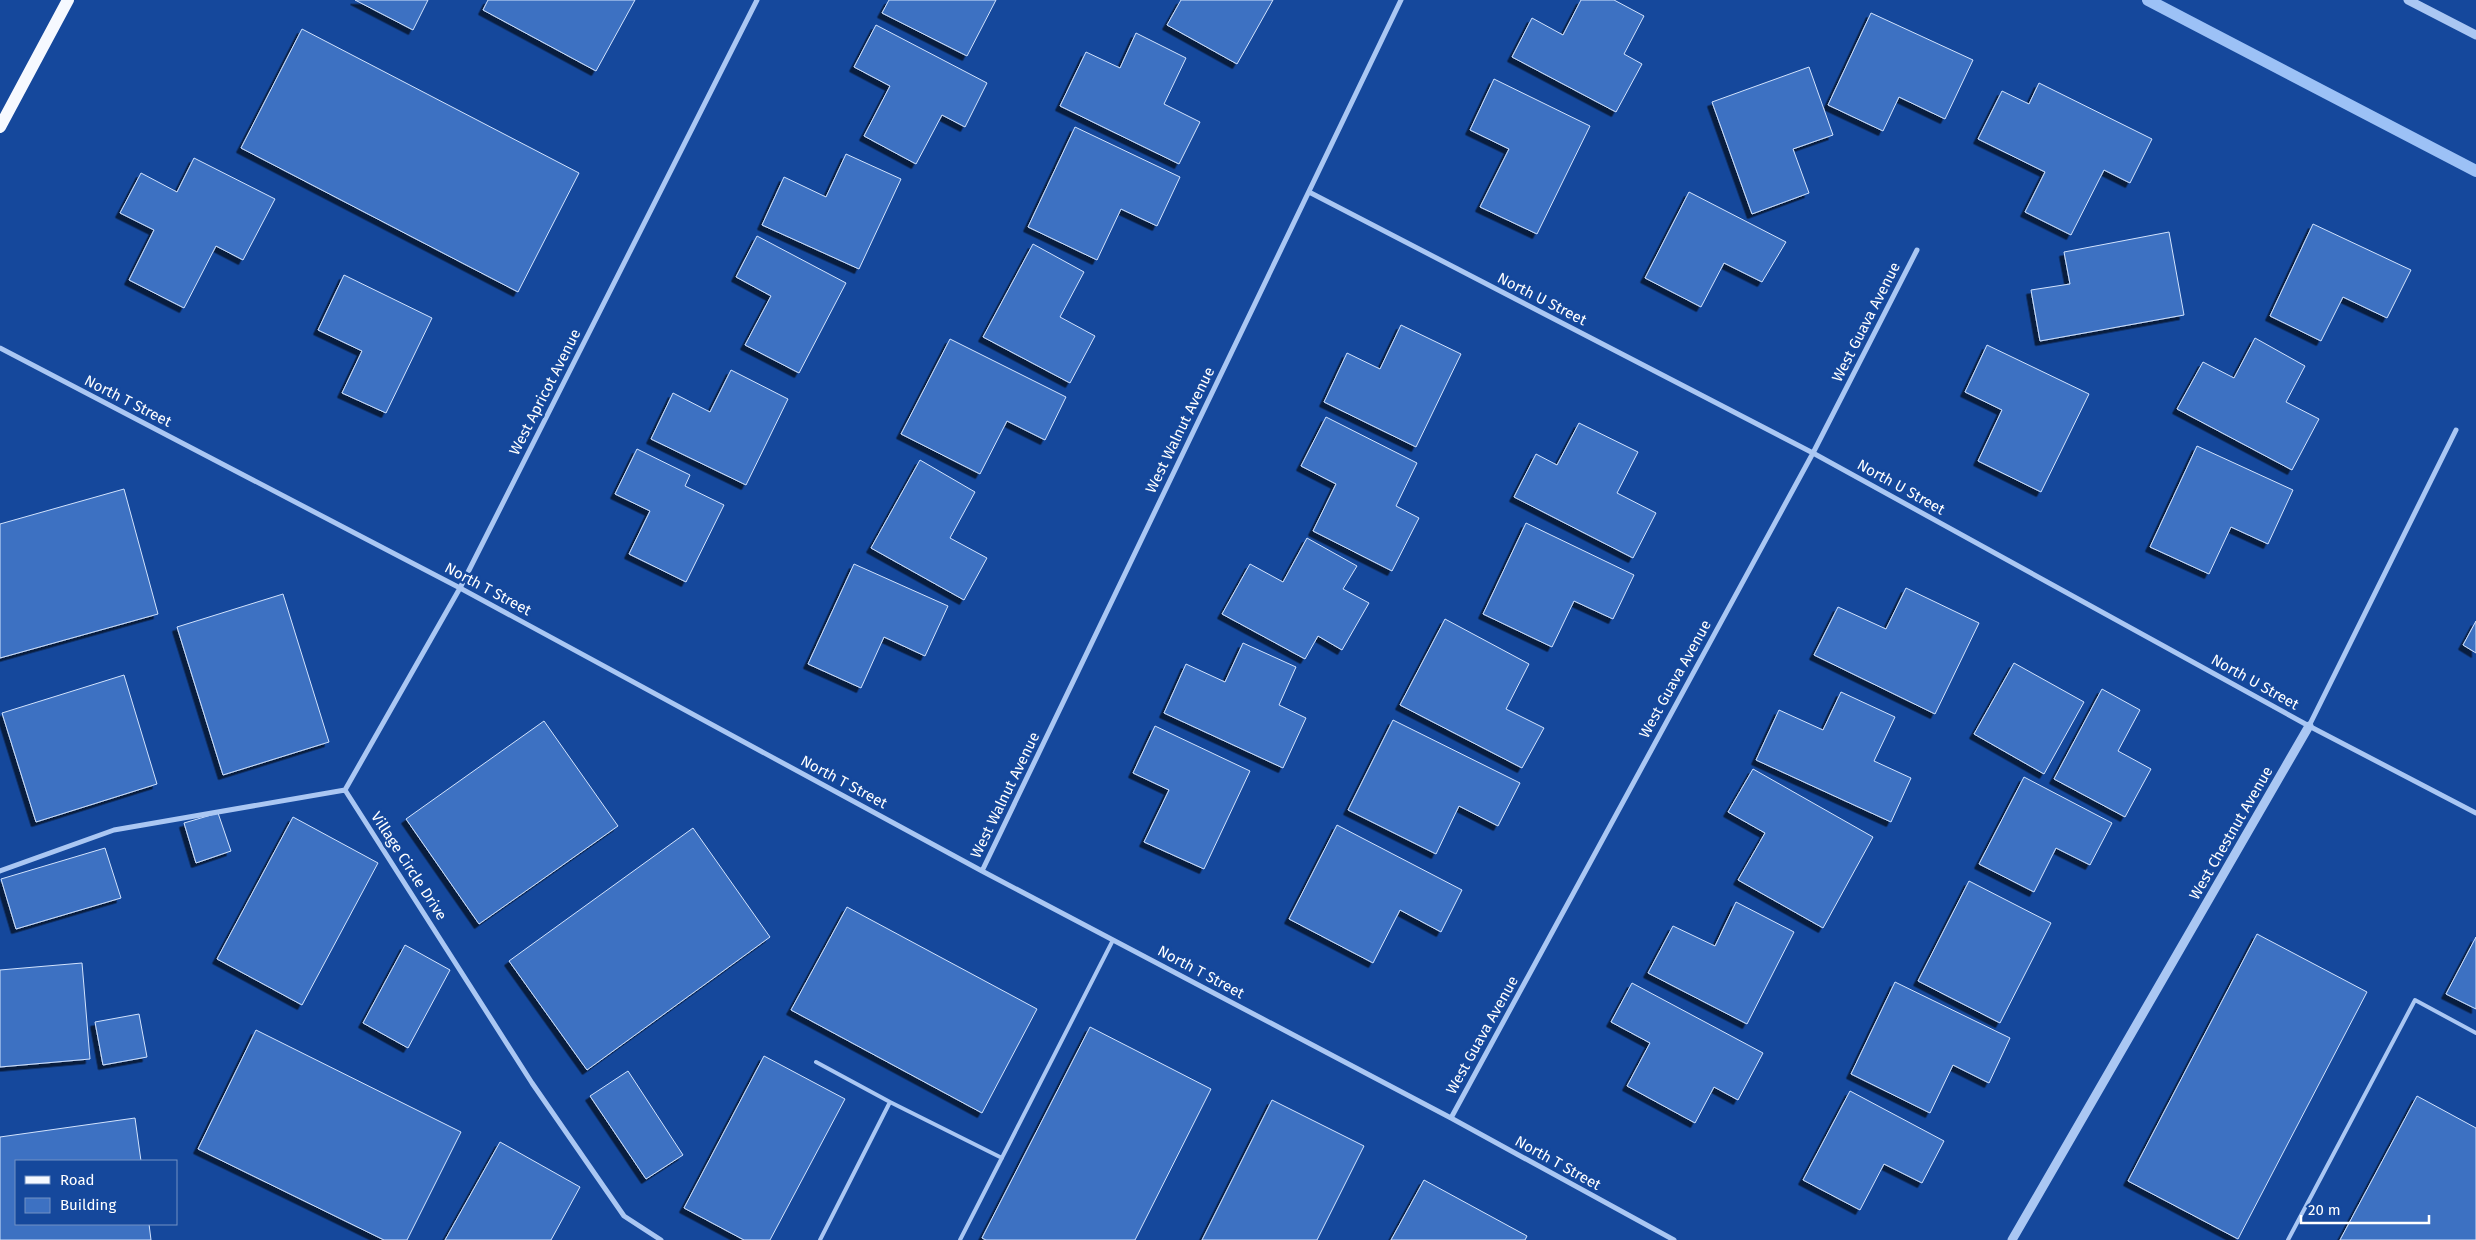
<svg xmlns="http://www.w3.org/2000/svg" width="2476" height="1240" font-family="'Fira Sans',sans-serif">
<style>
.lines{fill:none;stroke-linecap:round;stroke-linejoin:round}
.stream{stroke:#9cc1f6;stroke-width:12}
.building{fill:#3d71c2;stroke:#d2e3fd;filter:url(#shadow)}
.service{stroke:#aac7f3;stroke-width:4}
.minor{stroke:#aac7f3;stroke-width:5}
.tertiary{stroke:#aac7f3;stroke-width:9}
.primary{stroke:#f6f9ff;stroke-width:12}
.labels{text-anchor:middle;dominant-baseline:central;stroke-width:5;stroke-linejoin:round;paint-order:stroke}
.street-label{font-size:15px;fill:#fff;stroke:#15489c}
</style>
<defs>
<filter id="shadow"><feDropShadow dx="-4.5" dy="4.5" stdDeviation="0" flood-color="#0009"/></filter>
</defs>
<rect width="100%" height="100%" fill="#15489c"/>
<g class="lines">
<path class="stream" d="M2148,0l328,171"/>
</g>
<path class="building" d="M355,0h73l-15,30z
M488,0h147l-39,71 -113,-61z
M889,0h107l-29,56 -85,-43z
M1181,0h92l-36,64 -70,-39z
M1581,0h33l30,16 -20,38 18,10 -26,48 -104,-55 20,-39 31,17z
M1871,13l102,47 -28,59 -46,-22 -16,34 -55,-26z
M876,25l111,58 -22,44 -23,-12 -26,49 -52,-28 26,-50 -36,-19z
M302,29l277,144 -61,119 -277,-144z
M1136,33l50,25 -22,46 36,18 -21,42 -119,-58 26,-54 34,16z
M1809,67l24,68 -40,14 16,44 -57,21 -40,-112z
M1494,79l96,47 -53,108 -57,-27 29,-58 -39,-19z
M2039,83l113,56 -22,44 -26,-13 -33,65 -46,-23 20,-40 -67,-33 24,-48 27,13z
M1075,127l105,50 -23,49 -36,-17 -24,51 -69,-33z
M846,154l55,25 -42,90 -97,-44 22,-48 42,20z
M194,158l81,41 -32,61 -27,-14 -32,62 -55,-28 25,-50 -34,-17 21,-40 36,19z
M1689,192l97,50 -24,40 -38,-19 -23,44 -56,-29z
M2313,224l98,46 -24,48 -44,-21 -22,44 -51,-25z
M2169,232l15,83 -144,26 -9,-51 39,-6 -6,-32z
M757,236l89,47 -47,90 -54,-28 26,-49 -35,-19z
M1033,244l51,28 -24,45 35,19 -25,47 -87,-46z
M344,275l88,43 -46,95 -44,-20 20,-42 -44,-21z
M1401,325l60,29 -45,93 -92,-45 23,-49 33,16z
M2255,338l50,28 -19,36 33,17 -27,51 -115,-61 26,-47 31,16z
M950,339l116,58 -21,43 -38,-19 -27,53 -79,-40z
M1987,345l102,49 -48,98 -63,-31 24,-51 -37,-18z
M731,370l57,29 -42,86 -95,-46 22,-46 37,19z
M1326,417l91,46 -21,43 23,12 -27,53 -79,-40 23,-47 -35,-18z
M1579,423l59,29 -21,41 39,20 -23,45 -119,-61 22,-43 21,11z
M2197,446l96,44 -25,54 -37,-17 -22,47 -59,-27z
M637,449l53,26 -5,11 39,19 -38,77 -57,-28 21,-43 -35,-17z
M920,460l55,32 -25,46 37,20 -23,42 -93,-52z
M124,489l34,125 -158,44v-134z
M1526,523l108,52 -21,44 -39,-18 -22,46 -69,-33z
M1307,538l50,28 -14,23 26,14 -27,47 -24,-14 -13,23 -83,-45 28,-50 33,18z
M854,564l94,42 -23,50 -41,-19 -23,51 -53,-24z
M1906,588l73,35 -44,91 -121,-59 24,-48 48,22z
M283,594l46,148 -106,33 -46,-148z
M1445,619l84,45 -23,45 38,19 -22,40 -122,-63z
M2476,621v32l-13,-8z
M1243,643l53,24 -17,38 27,13 -23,50 -119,-55 22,-49 39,18z
M2014,663l70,39 -40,72 -70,-40z
M124,675l33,109 -121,38 -34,-109z
M2102,689l38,21 -22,41 33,18 -26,48 -71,-38z
M1841,692l54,25 -21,44 37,17 -20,44 -135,-62 23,-50 44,20z
M1393,720l127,63 -22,43 -39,-20 -23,48 -88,-44z
M544,721l74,105 -139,98 -73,-105z
M1155,726l95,45 -46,98 -60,-27 25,-52 -36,-17z
M1753,769l120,68 -50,91 -85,-48 27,-47 -37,-21z
M2024,777l88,46 -22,42 -34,-17 -22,44 -55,-28z
M218,813l13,38 -35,12 -12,-40z
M293,817l85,46 -76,142 -85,-46z
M1337,825l125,65 -21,42 -41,-22 -27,53 -84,-44z
M693,828l77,109 -183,133 -78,-109z
M105,848l16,50 -105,31 -15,-50z
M1969,881l82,42 -51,100 -82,-42z
M1736,902l58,30 -47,92 -99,-51 25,-47 42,20z
M847,907l190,102 -55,104 -191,-103z
M2257,934l110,58 -129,247 -110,-58z
M2476,937v72l-30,-15z
M405,945l45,25 -42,78 -45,-25z
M82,963l8,96 -90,8v-97z
M1895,982l115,56 -21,45 -36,-18 -23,48 -79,-39z
M1632,983l131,70 -25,47 -24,-13 -19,36 -68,-37 23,-43 -39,-21z
M139,1014l8,43 -44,8 -8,-43z
M1090,1027l121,62 -76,151h-149l-4,-2z
M256,1030l205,102 -54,108h-23l-186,-91z
M764,1056l81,43 -75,141h-26l-60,-32z
M628,1071l55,84 -37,24 -56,-83z
M1850,1091l94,50 -22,42 -38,-19 -24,46 -57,-30z
M2417,1096l59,32v112h-136z
M1272,1100l92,46 -47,94h-115z
M135,1118l6,43h-125v63h133l2,16h-151v-103z
M500,1142l80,45 -29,53h-106z
M1424,1180l103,56 -2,4h-134z"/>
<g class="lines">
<path class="service" d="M816,1062l74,40 112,56
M820,1240l70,-138
M960,1240l153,-300
M2288,1240l127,-240 61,33"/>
<path class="minor" d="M1309,192l504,261 496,273 167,87
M0,348l460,240 522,283 469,247 223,122
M2309,726l147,-296
M345,790l115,-202 297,-588
M345,790l187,293 92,133 37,24
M0,871l114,-41 231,-40
M982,871l419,-871
M1451,1118l362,-665 104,-203"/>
<path class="tertiary" d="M2408,0l68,35
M2012,1240l297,-514"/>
<path class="primary" d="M0,127l68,-127"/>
</g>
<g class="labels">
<g class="street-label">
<text transform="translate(1542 299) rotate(27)">North U Street</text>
<text transform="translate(1866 322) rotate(-63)">West Guava Avenue</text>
<text transform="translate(545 392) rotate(-63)">West Apricot Avenue</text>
<text transform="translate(128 401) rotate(27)">North T Street</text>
<text transform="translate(1180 430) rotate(-64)">West Walnut Avenue</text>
<text transform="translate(1901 487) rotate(29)">North U Street</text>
<text transform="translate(488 589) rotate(28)">North T Street</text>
<text transform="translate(1675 679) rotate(-61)">West Guava Avenue</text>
<text transform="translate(2255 682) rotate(29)">North U Street</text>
<text transform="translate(844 782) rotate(28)">North T Street</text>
<text transform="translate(1005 795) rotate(-64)">West Walnut Avenue</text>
<text transform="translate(2231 833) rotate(-60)">West Chestnut Avenue</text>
<text transform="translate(409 866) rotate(57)">Village Circle Drive</text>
<text transform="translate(1201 972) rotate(28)">North T Street</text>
<text transform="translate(1482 1035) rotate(-61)">West Guava Avenue</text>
<text transform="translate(1558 1163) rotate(29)">North T Street</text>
</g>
</g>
<rect x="15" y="1160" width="162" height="65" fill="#15489c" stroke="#7391c4"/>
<rect x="25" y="1176" width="25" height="8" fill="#f6f9ff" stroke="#7391c4"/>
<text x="60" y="1185" font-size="15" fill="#ffffff">Road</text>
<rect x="25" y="1198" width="25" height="15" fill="#3d71c2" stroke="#7391c4"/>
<text x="60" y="1210" font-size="15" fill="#ffffff">Building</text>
<path d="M2301 1215v8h128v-8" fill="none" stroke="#ffffff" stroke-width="2.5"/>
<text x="2308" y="1215" font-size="15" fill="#ffffff" stroke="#15489c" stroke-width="4" paint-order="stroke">20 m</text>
</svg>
